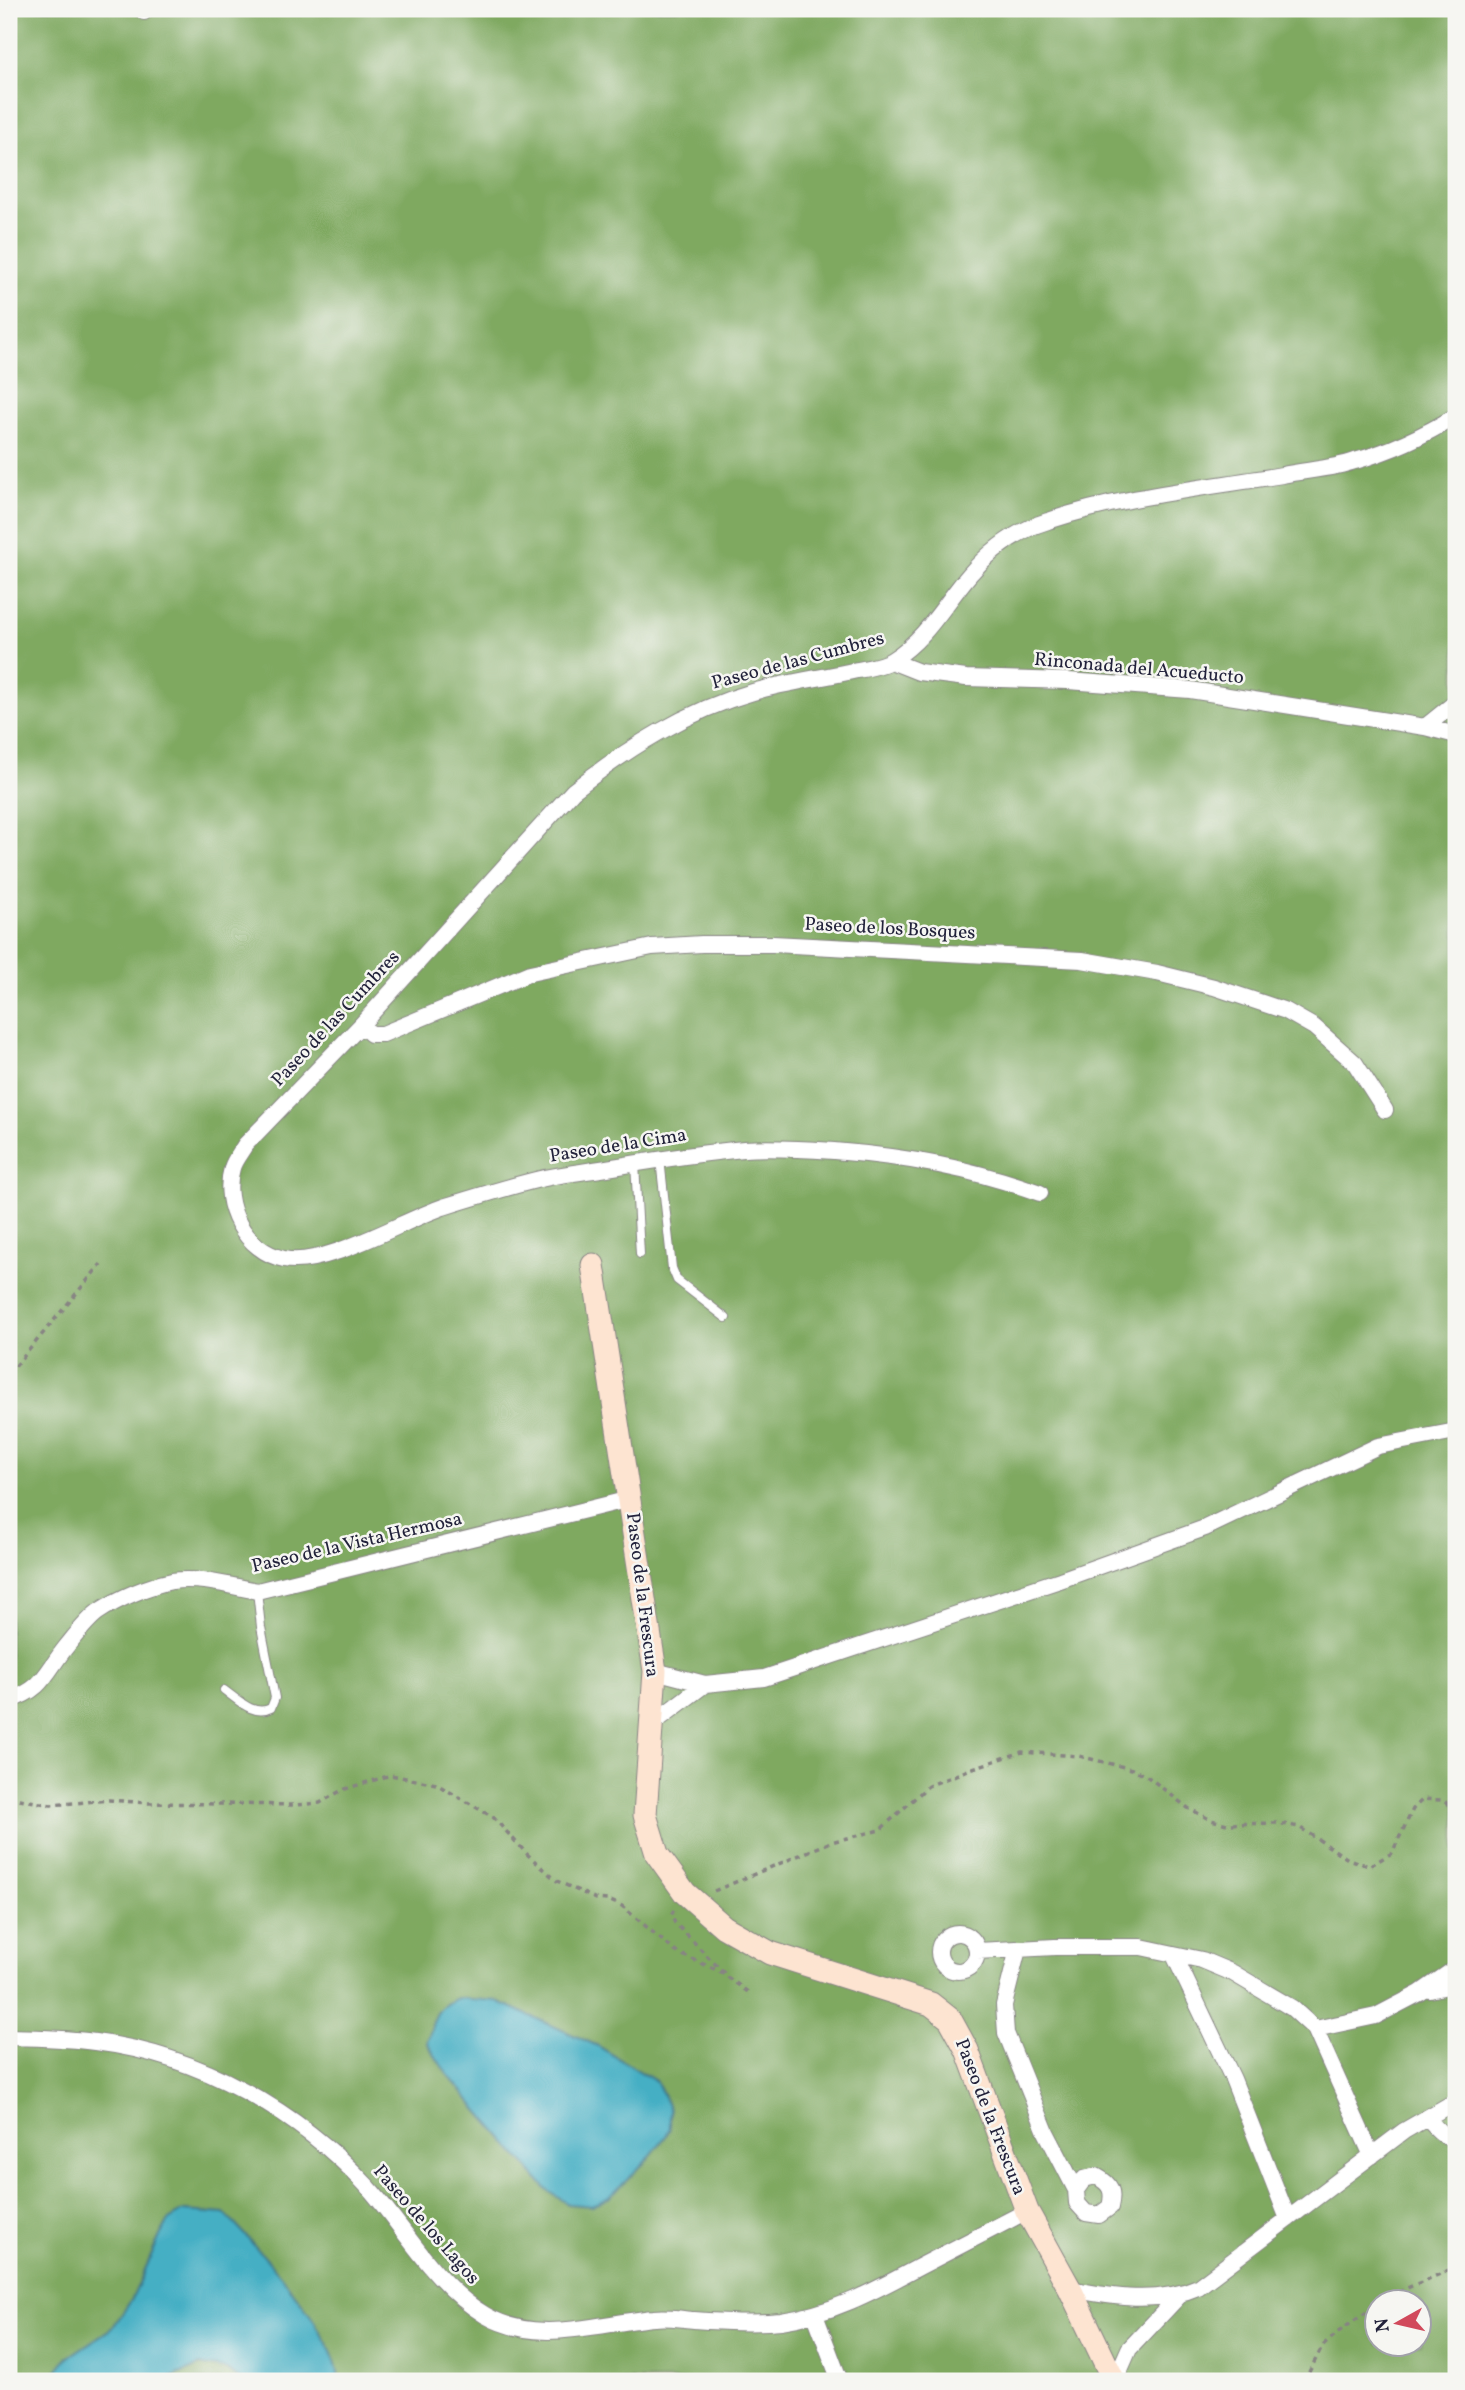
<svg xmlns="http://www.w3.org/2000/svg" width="1465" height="2390" font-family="Vollkorn,serif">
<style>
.forest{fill:#7fa960;stroke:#50664e;stroke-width:2;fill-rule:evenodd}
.water{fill:#45afc4;stroke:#346880;stroke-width:2}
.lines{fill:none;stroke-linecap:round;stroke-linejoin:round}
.lane-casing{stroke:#878483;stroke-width:10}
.street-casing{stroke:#878483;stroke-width:18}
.secondary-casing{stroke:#878483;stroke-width:25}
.path{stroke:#878483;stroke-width:3.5;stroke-dasharray:5 5;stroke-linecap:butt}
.lane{stroke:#fff;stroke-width:8}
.street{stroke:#fff;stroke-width:16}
.secondary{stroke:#fde4d1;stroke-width:23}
.labels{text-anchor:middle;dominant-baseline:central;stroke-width:5;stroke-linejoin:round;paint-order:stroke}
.street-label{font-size:19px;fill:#22223b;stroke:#f6f6f2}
</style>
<rect width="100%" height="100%" fill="#f6f6f2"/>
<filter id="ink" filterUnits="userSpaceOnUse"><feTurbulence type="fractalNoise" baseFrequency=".0143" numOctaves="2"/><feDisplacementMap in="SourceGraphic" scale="14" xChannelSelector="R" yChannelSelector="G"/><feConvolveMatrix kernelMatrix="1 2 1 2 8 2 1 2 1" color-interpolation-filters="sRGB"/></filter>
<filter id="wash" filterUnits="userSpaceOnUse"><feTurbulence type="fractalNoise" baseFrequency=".00686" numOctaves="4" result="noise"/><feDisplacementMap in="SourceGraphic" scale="28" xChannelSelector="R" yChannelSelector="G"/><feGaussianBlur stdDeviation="1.57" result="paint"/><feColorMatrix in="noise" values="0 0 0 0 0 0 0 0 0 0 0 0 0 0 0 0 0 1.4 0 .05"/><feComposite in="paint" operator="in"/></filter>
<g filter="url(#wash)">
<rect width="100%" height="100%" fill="#ece6cb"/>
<path class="forest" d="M9,9h1447v2372h-1447zM1378,2302h42v42h-42z"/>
<path class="water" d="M457,1998l40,3 101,45 59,36 13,28v18l-4,8 -19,24 -37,37 -18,9 -24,-2 -21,-14 -100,-116 -20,-31c7,-23 6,-35 30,-45z
M184,2211l41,3c33,34 112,119 114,167h-97l-15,-11 -27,-5 -36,16h-112l-1,-3 16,-20 46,-31 19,-28 28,-63 9,-16z"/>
</g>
<g filter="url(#ink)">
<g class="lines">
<defs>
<path id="lane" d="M660,1159l12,109 5,12 49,38
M635,1163l5,91
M224,1690c14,10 30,27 47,18l4,-10 -14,-71 -4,-36"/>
<path id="street" d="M144,12l3,-3
M891,661l28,11 47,6 102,3 122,9 235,37 31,8
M1425,727l31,-25
M361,1025l10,9h12l147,-61 122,-26 50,-3h71l309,16 75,13 57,14 72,24 28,16 41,36 30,47
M1040,1193c-70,-25 -132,-36 -206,-42 -30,-2 -61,-4 -90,-2 -44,4 -88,11 -131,18 -24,4 -49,7 -73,12 -33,8 -65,18 -97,28 -41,14 -119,61 -159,52 -39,-8 -63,-54 -52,-91 2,-8 9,-16 13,-23l116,-120 212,-234c55,-43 113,-80 180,-99 34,-10 70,-14 104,-22 11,-2 26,-4 35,-10 36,-23 52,-56 78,-86 21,-24 48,-44 78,-53 75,-25 157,-33 234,-46 24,-5 50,-6 73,-14 36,-10 70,-26 101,-45
M655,1671l50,13 59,-6 296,-98 145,-52 173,-82 78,-15
M9,1700c34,-10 37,-28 57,-53 9,-11 21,-27 32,-35 21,-14 50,-26 74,-31 27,-4 59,5 85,10l373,-92
M652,1724l53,-40
M939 1952a19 19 0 1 1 38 0a19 19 0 1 1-38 0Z
M1018,1949l-14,56 2,28 40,99 30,58 1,13 9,10 13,2 11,-8c4,-16 1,-23 -14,-31l-12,3 -8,11
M977,1951l78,-4h86l61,13 31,13 59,35 23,21 57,127
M1174,1955l59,124 55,140
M1430,1990l26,-6
M1315,2029l61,-13 44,-23 36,-25
M9,2037c28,1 57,1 86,5 105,13 203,69 274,146 37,42 67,98 116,127 53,31 113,8 169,3 13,-2 27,1 40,2 29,2 58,4 87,1 51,-7 93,-30 138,-54 36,-19 72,-37 108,-56
M1427,2118c8,9 16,20 29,21
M1070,2289c42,8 87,16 128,-2l206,-156 52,-30
M815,2315l25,66
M1115,2381l14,-32 50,-53"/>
<path id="secondary" d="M593,1265l62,406 -10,144 12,39 28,39 39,34 46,26 161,51 19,15 17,31 60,161 43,78 44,92"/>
</defs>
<use href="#lane" class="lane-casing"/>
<use href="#street" class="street-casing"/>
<use href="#secondary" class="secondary-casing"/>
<path class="path" d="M9,1374l92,-110
M9,1797l42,8 58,-5 39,3 148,2 24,-2 22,-13 49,-15 45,9 57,33 34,37 30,27 39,18 12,1 14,6 54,46 43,19 29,21
M714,1891l117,-49 49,-12 48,-44 45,-18 49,-16 57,4 53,13 16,8 40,31 23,12 16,4 51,-1 21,4 49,32 21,7 23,-13 21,-44 10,-10 20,1 13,10
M674,1910l-3,5 4,8 52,53
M1381,2302l24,-13 51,-22
M1304,2381l19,-35 14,-13 41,-29"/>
<use href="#lane" class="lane"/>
<use href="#street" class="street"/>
<use href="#secondary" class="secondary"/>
</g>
</g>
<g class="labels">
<g class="street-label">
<text transform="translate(798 661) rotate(-15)">Paseo de las Cumbres</text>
<text transform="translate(1139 669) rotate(5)">Rinconada del Acueducto</text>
<text transform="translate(890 929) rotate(3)">Paseo de los Bosques</text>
<text transform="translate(336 1019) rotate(-47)">Paseo de las Cumbres</text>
<text transform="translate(618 1146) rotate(-9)">Paseo de la Cima</text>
<text transform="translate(357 1543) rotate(-13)">Paseo de la Vista Hermosa</text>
<text transform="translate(642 1595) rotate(83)">Paseo de la Frescura</text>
<text transform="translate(990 2117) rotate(69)">Paseo de la Frescura</text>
<text transform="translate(426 2225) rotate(49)">Paseo de los Lagos</text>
</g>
</g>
<rect width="1465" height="2390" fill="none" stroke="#f6f6f2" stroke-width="35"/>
<g transform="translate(1398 2323) rotate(262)"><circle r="33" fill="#f6f6f2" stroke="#a1a1a9" stroke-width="2"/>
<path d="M0-5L12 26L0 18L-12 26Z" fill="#d1495b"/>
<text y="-10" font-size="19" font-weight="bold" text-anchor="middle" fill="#22223b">N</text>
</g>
</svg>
